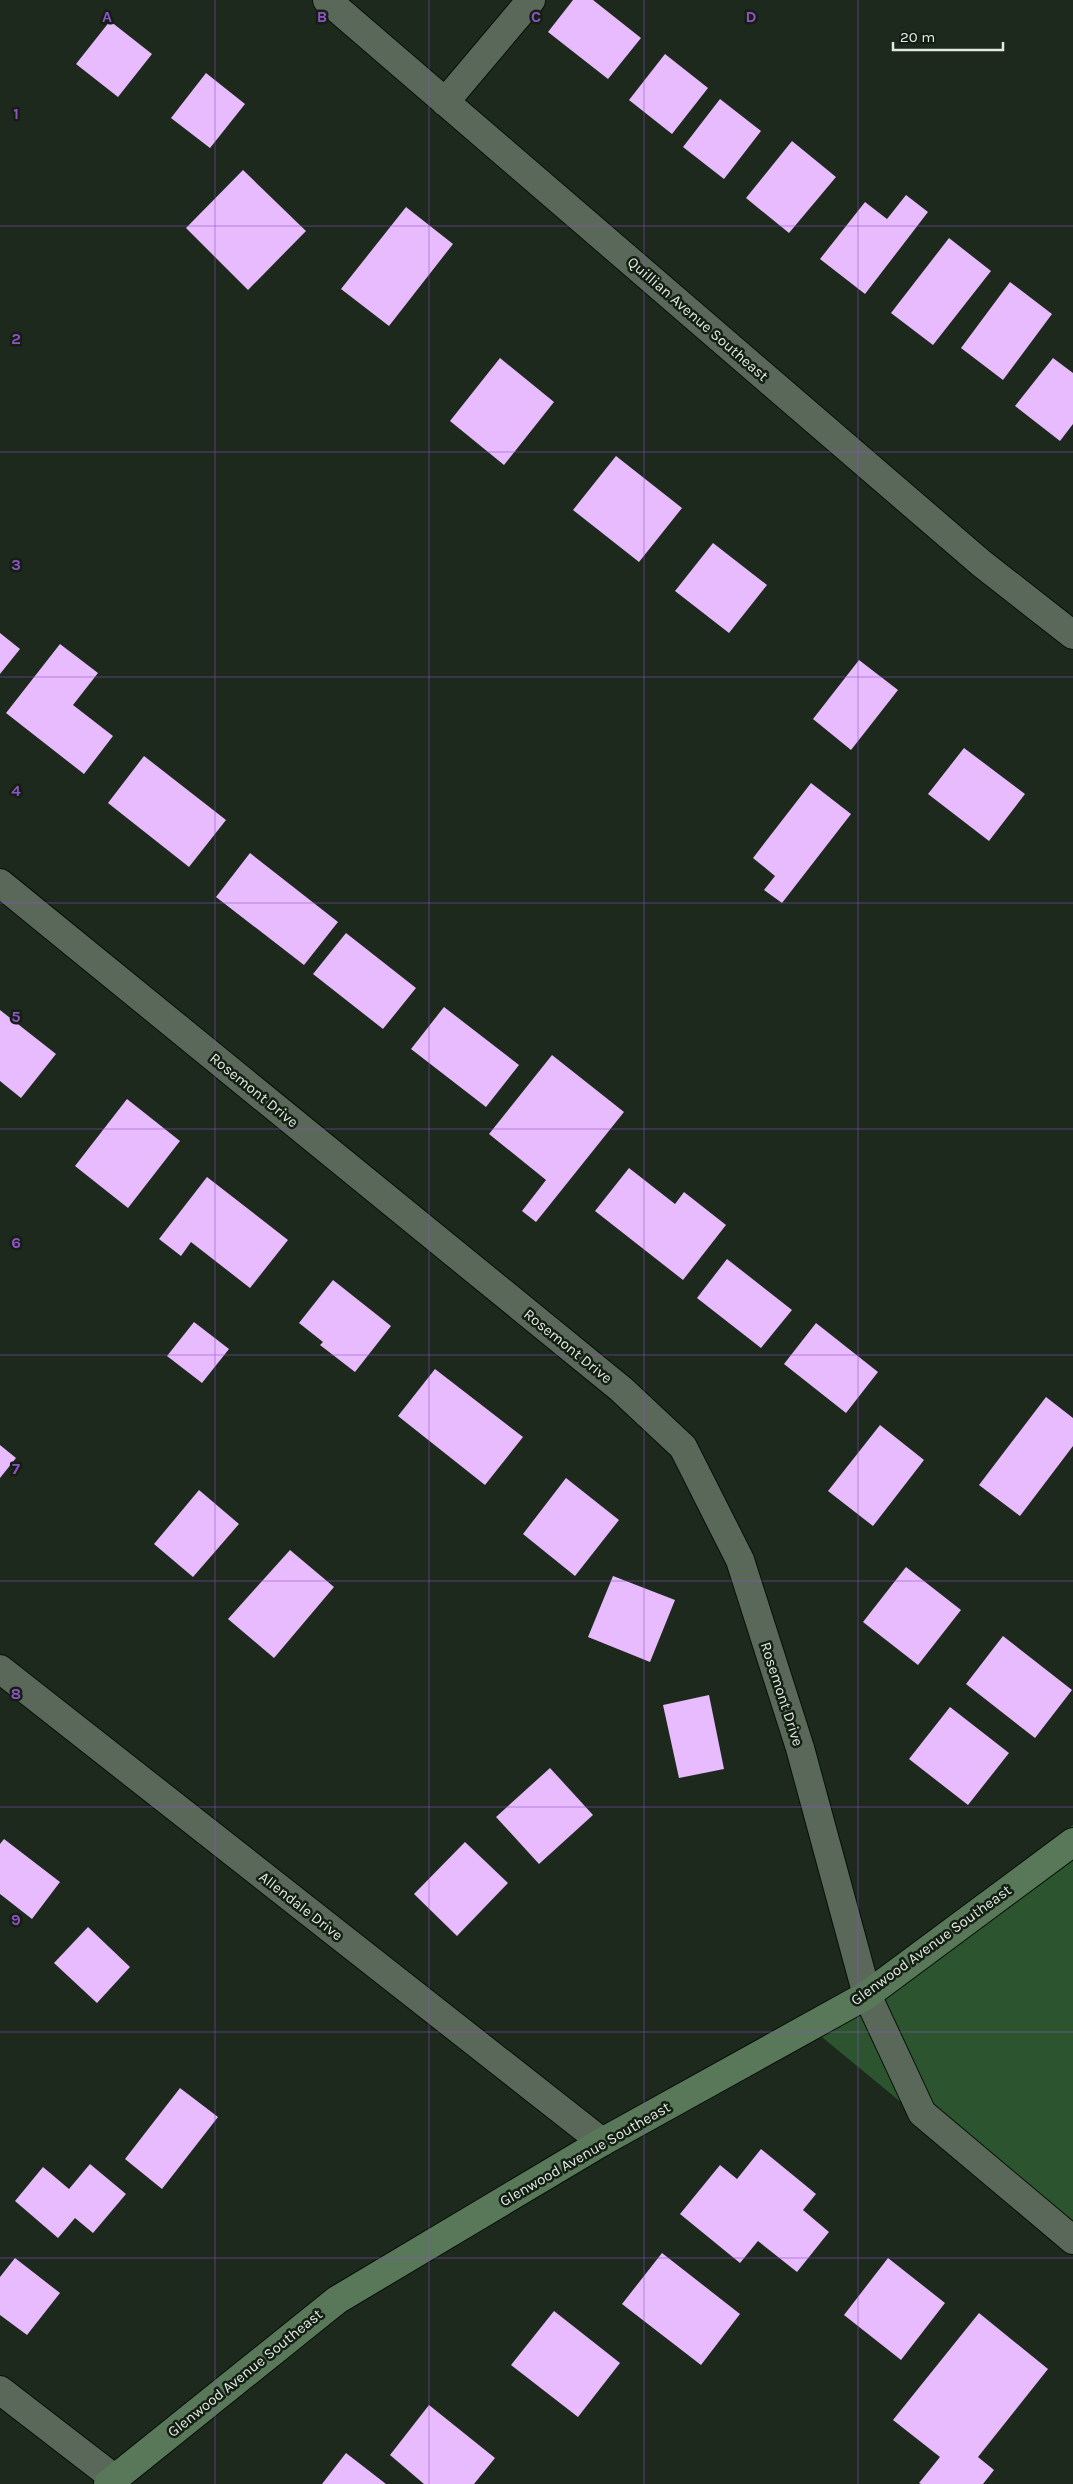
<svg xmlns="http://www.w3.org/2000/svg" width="1073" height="2484" font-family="Karla,sans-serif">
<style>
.green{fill:#2c542e}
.building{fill:#e8bafe}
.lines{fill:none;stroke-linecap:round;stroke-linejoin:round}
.minor-casing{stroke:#061107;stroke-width:30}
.secondary-casing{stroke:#061107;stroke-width:30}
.minor{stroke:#5a685a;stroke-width:28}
.secondary{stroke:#587859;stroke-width:28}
.grid{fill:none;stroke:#9052c6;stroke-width:1;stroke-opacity:0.55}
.labels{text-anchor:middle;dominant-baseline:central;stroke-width:5;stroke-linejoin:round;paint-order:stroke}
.street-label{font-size:15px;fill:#e2eae2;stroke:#131f13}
.grid-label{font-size:16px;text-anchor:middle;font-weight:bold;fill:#9052c6;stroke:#131f13;stroke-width:5;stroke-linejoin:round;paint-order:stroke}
</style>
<rect width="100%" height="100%" fill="#1c291c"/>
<path class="green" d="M1073,1825v419l-262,-216 111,-80z"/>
<path class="building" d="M573,0h20l48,38 -33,41 -60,-47z
M110,21l42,33 -34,43 -42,-33z
M665,54l43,34 -36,46 -43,-34z
M206,73l39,31 -35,44 -39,-30z
M720,99l41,32 -37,48 -41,-32z
M792,141l44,36 -47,56 -43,-35z
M243,170l63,61 -58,59 -62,-62z
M906,195l22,17 -63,82 -45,-35 45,-57 22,17z
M406,207l47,37 -64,82 -48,-37z
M949,238l42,33 -58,74 -42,-32z
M1010,282l42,32 -49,66 -42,-32z
M500,358l54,44 -50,63 -54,-44z
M1053,358l20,15v51l-13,17 -45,-35z
M616,456l66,52 -43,54 -66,-52z
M713,543l54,42 -38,48 -54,-42z
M0,633l20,16 -20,25z
M60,644l38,29 -25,32 40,31 -29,38 -78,-61z
M859,660l39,30 -47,60 -38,-31z
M964,748l61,46 -36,47 -61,-47z
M144,756l82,64 -37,47 -81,-64z
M811,783l40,31 -69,89 -18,-13 11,-14 -22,-18z
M250,853l88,69 -34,43 -88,-68z
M346,933l70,55 -33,41 -70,-55z
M444,1007l75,58 -33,42 -75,-58z
M0,1010l56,44 -35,44 -21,-17z
M552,1055l72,57 -88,110 -14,-11 24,-31 -57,-46z
M127,1099l53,42 -52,67 -53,-42z
M629,1168l46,36 9,-12 42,33 -43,55 -88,-69z
M207,1177l81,63 -38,48 -59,-46 -10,14 -22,-17z
M727,1259l65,51 -31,38 -64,-50z
M333,1280l58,46 -36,46 -35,-27 3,-3 -24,-19z
M194,1322l35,27 -27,34 -35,-27z
M816,1323l62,49 -32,41 -62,-49z
M435,1369l88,68 -38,48 -87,-69z
M1046,1397l27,21v28l-53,70 -41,-31z
M880,1425l44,35 -51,66 -45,-35z
M0,1445l16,13 -16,20z
M566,1478l53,42 -44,56 -52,-42z
M199,1490l40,34 -46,53 -39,-33z
M290,1550l44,37 -60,71 -46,-39z
M906,1567l55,43 -43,55 -55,-43z
M613,1576l62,24 -25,62 -62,-25z
M1003,1636l69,54 -37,48 -69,-54z
M709,1695l15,74 -45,9 -16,-73z
M950,1707l59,46 -41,52 -59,-46z
M550,1768l43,47 -54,49 -43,-47z
M4,1839l56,43 -28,37 -32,-25v-50z
M465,1842l43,41 -51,53 -43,-42z
M88,1927l42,40 -33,36 -43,-40z
M180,2088l38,29 -56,72 -37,-30z
M761,2149l55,45 -13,16 26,22 -32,40 -39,-31 -18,22 -60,-49 40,-49 17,14z
M90,2164l36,30 -33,39 -18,-15 -17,20 -43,-37 28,-34 26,22z
M662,2253l78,61 -39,51 -79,-61z
M15,2258l45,35 -33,42 -27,-20v-38z
M888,2258l57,45 -44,57 -57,-45z
M554,2311l66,52 -42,54 -67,-52z
M979,2313l69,56 -70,88 16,13 -11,14h-62l-2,-1 21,-26 -47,-37z
M429,2405l66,53 -21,26h-50l-34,-29z
M346,2453l40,31h-64z"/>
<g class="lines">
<defs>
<path id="minor" d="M327,0l654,563 92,72
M445,102l86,-102
M0,883l621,506 62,58 57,113 60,188 67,247 55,118 151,127
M0,1669l602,473
M0,2390l114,88"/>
<path id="secondary" d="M108,2484l229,-184 265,-158 265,-147 206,-153"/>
</defs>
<use href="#minor" class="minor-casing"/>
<use href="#secondary" class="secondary-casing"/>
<use href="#minor" class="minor"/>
<use href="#secondary" class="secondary"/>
</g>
<path class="grid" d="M215,0v2484M429,0v2484M644,0v2484M858,0v2484M0,226h1073M0,452h1073M0,677h1073M0,903h1073M0,1129h1073M0,1355h1073M0,1581h1073M0,1807h1073M0,2032h1073M0,2258h1073"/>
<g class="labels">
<g class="street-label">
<text transform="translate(698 319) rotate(41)">Quillian Avenue Southeast</text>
<text transform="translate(254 1090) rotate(39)">Rosemont Drive</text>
<text transform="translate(568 1346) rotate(39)">Rosemont Drive</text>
<text transform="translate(782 1694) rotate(72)">Rosemont Drive</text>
<text transform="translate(301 1906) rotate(38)">Allendale Drive</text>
<text transform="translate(931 1945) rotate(-36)">Glenwood Avenue Southeast</text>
<text transform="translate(585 2154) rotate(-30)">Glenwood Avenue Southeast</text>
<text transform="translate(245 2373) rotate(-39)">Glenwood Avenue Southeast</text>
</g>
</g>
<g class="grid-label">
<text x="107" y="22">A</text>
<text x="322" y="22">B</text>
<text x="536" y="22">C</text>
<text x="751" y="22">D</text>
<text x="16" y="119">1</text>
<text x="16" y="344">2</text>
<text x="16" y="570">3</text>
<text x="16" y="796">4</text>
<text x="16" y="1022">5</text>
<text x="16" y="1248">6</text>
<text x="16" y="1474">7</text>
<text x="16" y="1699">8</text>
<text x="16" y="1925">9</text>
</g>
<path d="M893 42v8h110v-8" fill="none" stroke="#e2eae2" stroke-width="2.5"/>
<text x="900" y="42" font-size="15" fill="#e2eae2" stroke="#131f13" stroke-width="4" paint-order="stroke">20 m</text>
</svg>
